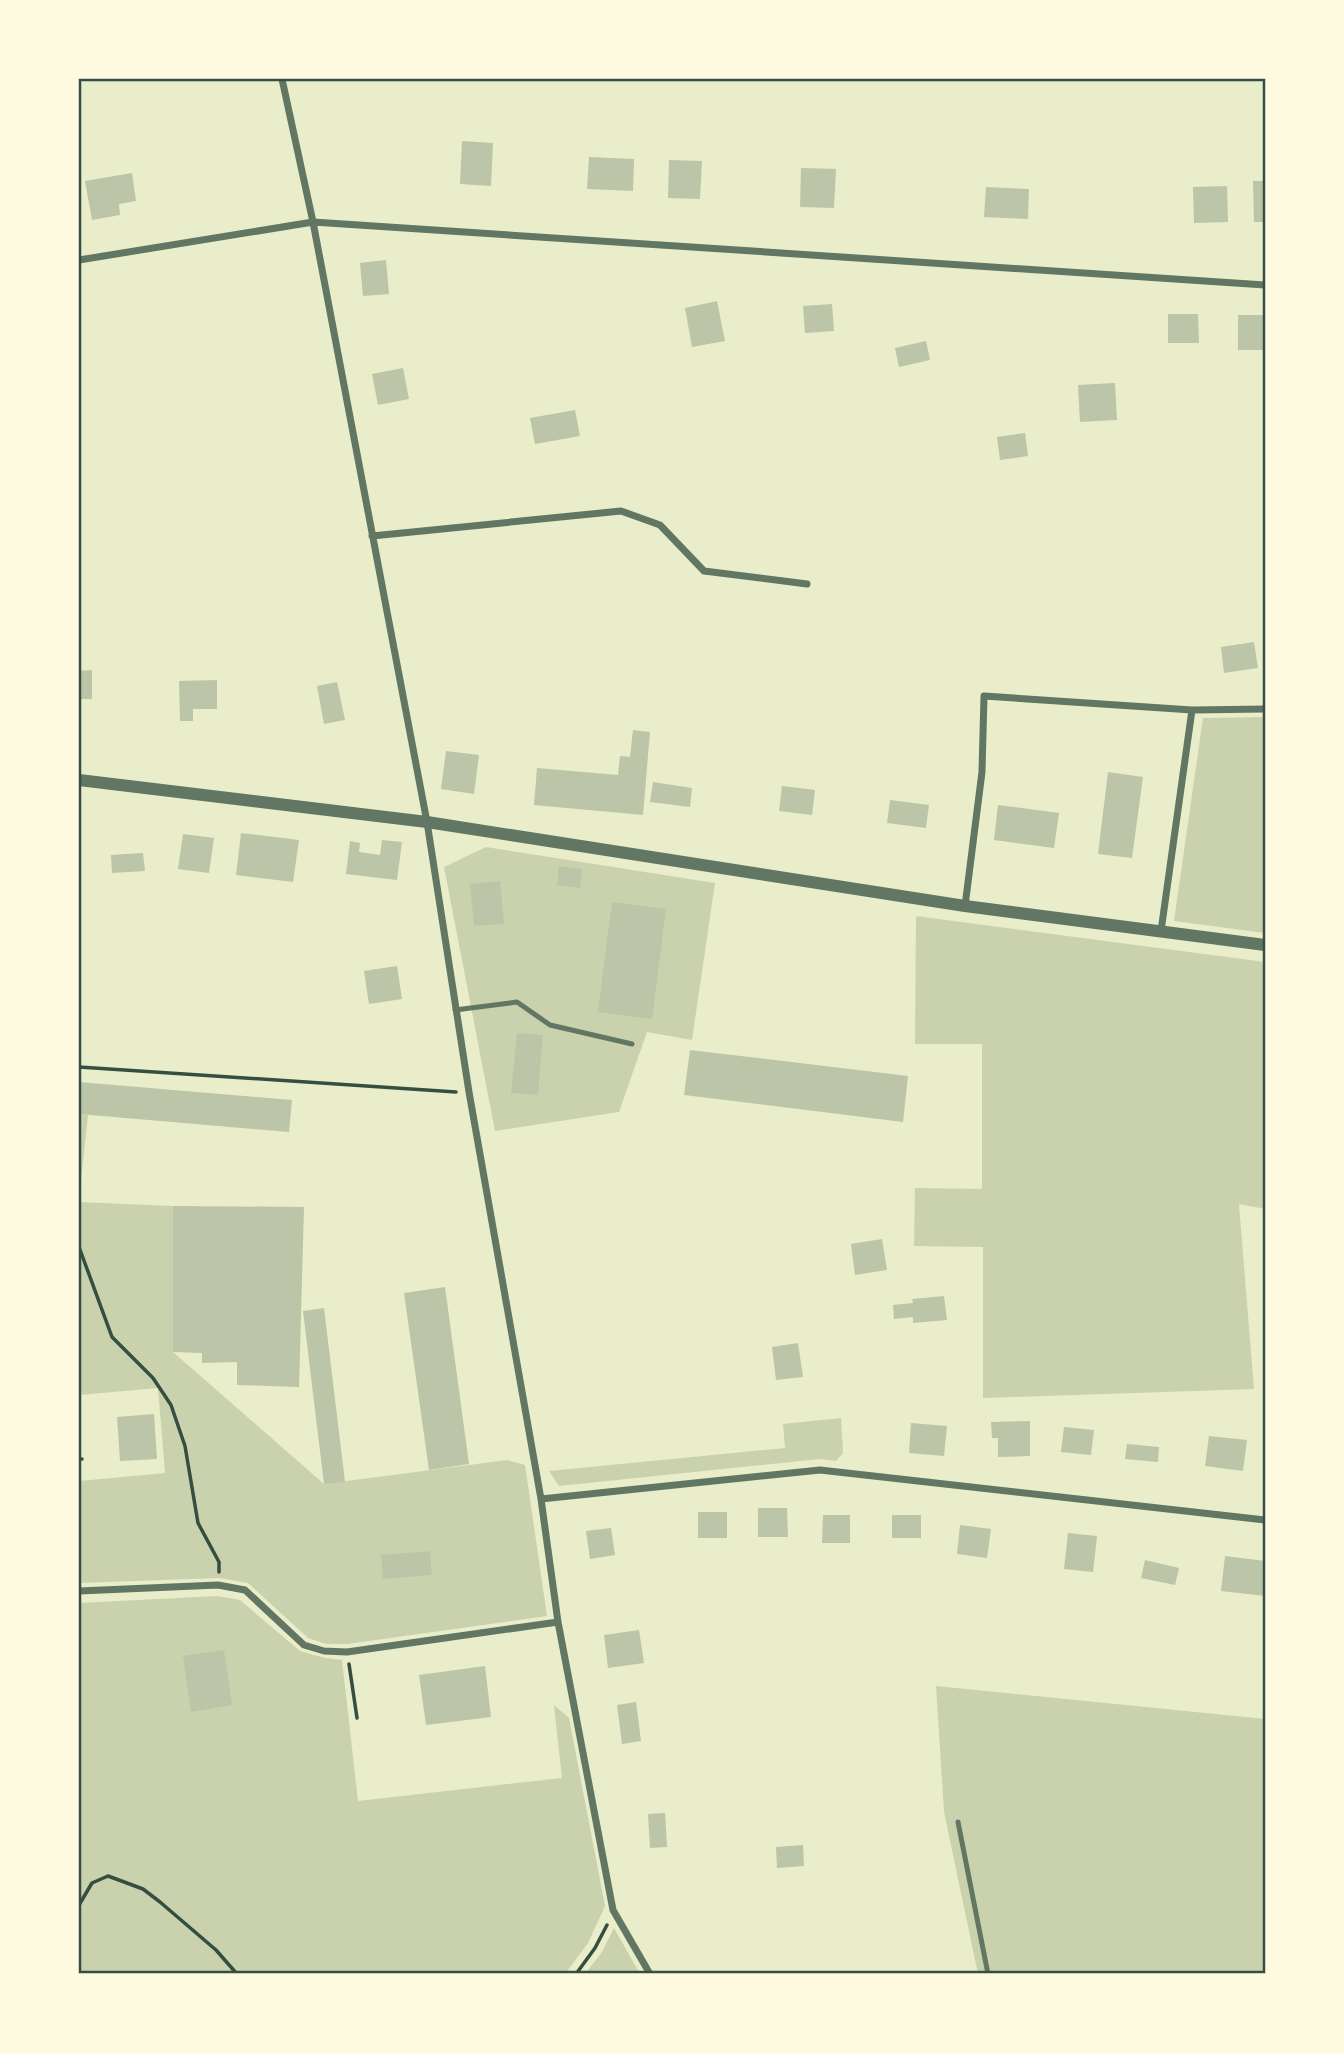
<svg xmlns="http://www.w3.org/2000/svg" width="1344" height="2053" font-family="'PT Sans',sans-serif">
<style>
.green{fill:#cad2ad}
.building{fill:#bcc5a7}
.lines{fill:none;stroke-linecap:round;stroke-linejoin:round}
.path{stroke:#344e41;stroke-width:3.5}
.service{stroke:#617663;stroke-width:5}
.minor{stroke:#617663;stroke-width:7}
.tertiary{stroke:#617663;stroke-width:12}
.neatline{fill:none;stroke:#344e41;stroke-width:2.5}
</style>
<rect width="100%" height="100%" fill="#e9edc9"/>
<path class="green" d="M1265,717v216l-91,-12 29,-203z
M486,847l229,36 -23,157 -45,-8 -28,80 -124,19 -51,-264z
M916,916l349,46v247l-26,-5 15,185 -271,9v-151l-69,-1 1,-58 67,1v-145h-67z
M79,1114l9,1 -9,85z
M79,1202l94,4v146l151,132 183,-24 18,5 22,151 -200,28h-21l-18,-6 -60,-55 -29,-5 -140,5v-102l86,-8 -7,-85 -79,7z
M841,1418l2,35 -7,8 -16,-2 -261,27 -10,-15 236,-23 -2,-24z
M217,1596l23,4 60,51 25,7 17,2 16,141 204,-23 -8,-73 15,13 36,188 -17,37 -23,31h-486v-371z
M936,1686l329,33v255h-287l-34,-162z
M614,1928l26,46h-55l17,-22z"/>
<path class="building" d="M462,141l31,2 -2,43 -31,-2z
M589,157l45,2 -1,32 -46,-2z
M669,160l33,1 -2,38 -32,-1z
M801,168l35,1 -2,39 -34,-1z
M132,173l4,28 -17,3 1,11 -28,5 -7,-39z
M1253,181h12v41h-11z
M1227,186l1,36 -34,1 -1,-36z
M986,187l43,2 -1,30 -44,-2z
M386,260l3,34 -26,2 -3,-33z
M717,301l8,40 -33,6 -7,-39z
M832,304l2,27 -29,2 -2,-27z
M1168,314h30l1,29h-31z
M1238,315h27v35h-27z
M926,341l4,19 -31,7 -4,-19z
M403,368l6,31 -31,6 -6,-31z
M1115,383l2,37 -37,2 -2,-37z
M575,410l5,26 -45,8 -5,-26z
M1025,433l3,23 -28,4 -3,-23z
M1254,642l4,26 -34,5 -3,-26z
M92,670v29h-13v-28z
M217,680v29h-24v12h-13l-1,-40z
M337,682l8,38 -21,4 -7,-38z
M633,730l17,2 -7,83 -109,-10 3,-37 81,7 2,-19 10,1z
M446,751l33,4 -5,39 -33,-5z
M1108,772l35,5 -11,81 -34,-4z
M653,782l39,6 -2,19 -40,-5z
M782,786l33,4 -3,25 -33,-4z
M890,800l39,5 -3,23 -39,-5z
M998,805l61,8 -5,35 -60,-8z
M241,833l58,7 -6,42 -57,-7z
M183,834l31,4 -5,35 -31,-4z
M382,840l20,2 -5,38 -51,-6 4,-33 10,2 -1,9 21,3z
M143,853l2,18 -33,2 -1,-18z
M559,866l23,3 -2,19 -23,-3z
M500,881l4,43 -30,2 -4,-42z
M612,902l54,7 -14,110 -54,-7z
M397,966l5,33 -33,5 -5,-33z
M517,1033l26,2 -5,60 -27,-2z
M690,1050l218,26 -5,46 -219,-27z
M79,1082l213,18 -3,32 -210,-18z
M173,1206l131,1 -5,180 -62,-2v-23l-35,1v-10l-29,-1z
M882,1239l5,31 -32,5 -4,-31z
M445,1287l24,177 -40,6 -25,-177z
M944,1296l3,24 -34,3v-6l-19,2 -1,-14 20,-2 -1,-4z
M324,1308l21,174 -21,2 -21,-173z
M798,1343l5,34 -27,3 -4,-33z
M154,1414l3,45 -37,2 -3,-44z
M1030,1421v35l-32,1v-19h-6l-1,-16z
M911,1423l36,3 -3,30 -35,-3z
M1064,1427l30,3 -3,25 -30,-3z
M1209,1436l38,4 -4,31 -38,-5z
M1127,1444l32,3 -1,15 -33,-3z
M758,1508h29l1,29h-30z
M698,1512h29v26h-29z
M823,1515h27v28h-28z
M892,1515h29v23h-29z
M960,1525l31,4 -4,29 -30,-4z
M611,1528l4,27 -25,4 -4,-28z
M1068,1533l29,3 -4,36 -29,-3z
M430,1551l2,24 -49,4 -2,-24z
M1225,1556l40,5v35l-44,-5z
M1145,1560l34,8 -4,17 -34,-7z
M639,1630l5,33 -36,5 -4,-33z
M224,1650l8,55 -41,7 -8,-56z
M485,1666l6,51 -65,8 -7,-50z
M636,1702l5,39 -19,3 -5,-39z
M665,1813l2,34 -17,1 -2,-34z
M803,1845l1,21 -27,2 -1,-21z"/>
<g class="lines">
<path class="path" d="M79,1067l377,25
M79,1247l33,90 41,41 18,27 14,41 13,77 21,39v10
M79,1459h3
M349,1664l8,54
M79,1905l13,-22 16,-7 35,13 17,13 56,48 21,24
M576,1974l19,-26 12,-23"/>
<path class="service" d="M455,1010l62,-8 33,23 82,19
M958,1822l30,152"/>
<path class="minor" d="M282,79l31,143 114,600 42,270 72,407 17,123 55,288 37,64
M79,260l234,-38 952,63
M372,536l249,-25 39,14 44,46 103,13
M965,906l17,-134 2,-76 208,14 73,-1
M1161,931l31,-221
M541,1499l279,-29 445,50
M79,1591l139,-6 27,5 59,55 20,6 23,1 211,-30"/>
<path class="tertiary" d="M79,780l348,42 538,84 300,39"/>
</g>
<rect width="1344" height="2053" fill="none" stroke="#fefae0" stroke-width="161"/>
<rect x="80" y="80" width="1184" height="1892" class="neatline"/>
</svg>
